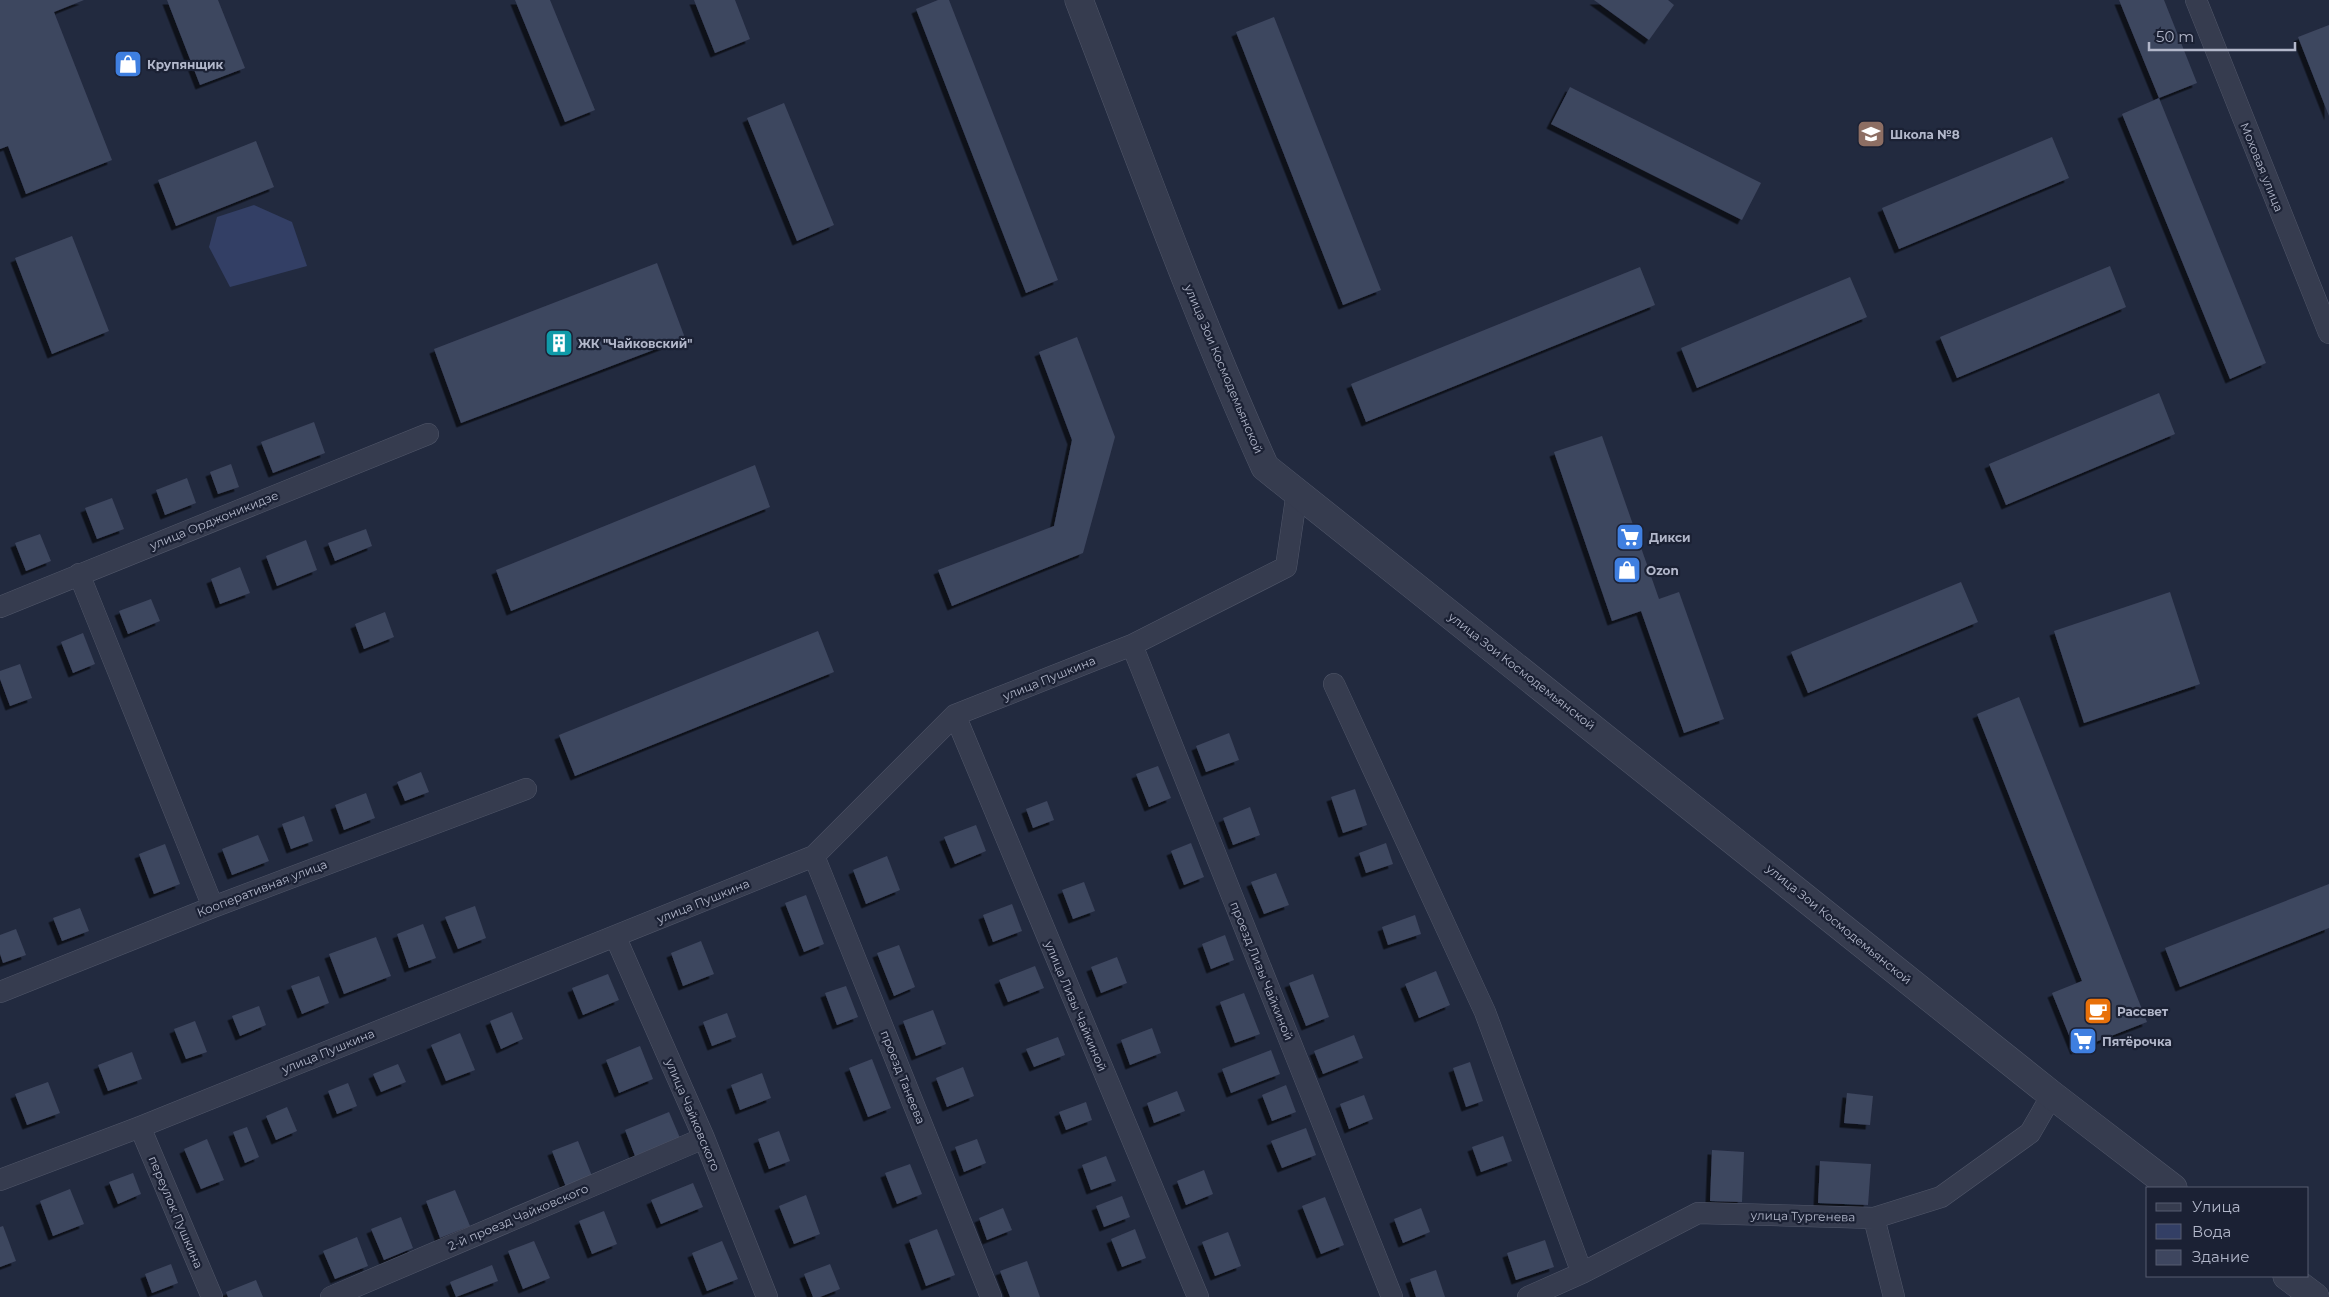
<svg xmlns="http://www.w3.org/2000/svg" width="2329" height="1297" font-family="Montserrat,sans-serif">
<style>
.water{fill:#333f65}
.building{fill:#3e465f;filter:url(#shadow)}
.lines{fill:none;stroke-linecap:round;stroke-linejoin:round}
.minor-casing{stroke:#51576a;stroke-width:22}
.tertiary-casing{stroke:#51576a;stroke-width:29}
.minor{stroke:#363c4f;stroke-width:21}
.tertiary{stroke:#363c4f;stroke-width:28}
.labels{text-anchor:middle;dominant-baseline:central;stroke-width:4.5;stroke-linejoin:round;paint-order:stroke}
.poi-label{font-size:12px;font-weight:bold;fill:#b2b7ca;stroke:#1b2134;text-anchor:start}
.street-label{font-size:12px;fill:#b2b7ca;stroke:#1b2134}
</style>
<defs>
<filter id="shadow"><feDropShadow dx="-4.5" dy="4.5" stdDeviation="0" flood-color="#0009"/></filter>
</defs>
<rect width="100%" height="100%" fill="#222a3f"/>
<path class="water" d="M254,205l38,17 15,44 -77,21 -21,-40 8,-30z"/>
<path class="building" d="M0,0h84l-30,12 58,148 -86,34 -18,-48 -8,3z
M167,0h51l27,68 -45,17z
M515,0h35l45,110 -30,12z
M694,0h41l15,39 -35,14z
M938,0h11l109,280 -32,13 -110,-284z
M1594,0h74l6,5 -25,35z
M2119,0h45l33,83 -38,15z
M1274,17l107,273 -38,15 -107,-273z
M2329,25v91l-31,-79z
M1570,87l191,96 -19,37 -191,-96z
M2159,98l107,265 -36,16 -108,-265z
M784,103l50,122 -37,16 -50,-123z
M2052,137l17,41 -170,71 -17,-41z
M256,141l18,46 -98,39 -18,-46z
M72,236l37,95 -57,23 -37,-96z
M657,263l28,75 -224,85 -27,-74z
M2110,266l16,41 -169,71 -17,-41z
M1640,267l15,38 -289,117 -15,-38z
M1850,277l17,40 -170,71 -16,-40z
M1077,337l38,100 -32,116 -131,53 -14,-36 116,-44 18,-86 -33,-88z
M2159,393l16,41 -169,71 -17,-41z
M314,422l11,31 -52,20 -12,-31z
M1602,436l57,163 20,-7 45,127 -40,14 -43,-122 -29,10 -58,-169z
M231,464l8,23 -21,7 -8,-22z
M755,465l15,42 -259,104 -15,-41z
M187,478l9,25 -31,12 -9,-25z
M112,498l12,31 -27,10 -12,-31z
M366,529l6,17 -37,15 -7,-18z
M40,534l11,27 -25,10 -11,-28z
M306,540l11,30 -40,16 -11,-30z
M240,567l10,26 -30,11 -9,-25z
M1961,582l17,40 -170,71 -17,-41z
M2170,592l30,92 -116,39 -30,-92z
M151,599l9,22 -32,13 -9,-23z
M385,612l9,25 -30,12 -9,-25z
M818,631l16,41 -259,104 -16,-41z
M83,633l12,31 -22,9 -12,-31z
M20,664l12,34 -22,8 -10,-27v-8z
M2019,697l128,325 -72,28 -23,-57 30,-12 -105,-267z
M1229,733l10,27 -33,12 -10,-26z
M1158,766l13,32 -22,9 -13,-33z
M421,772l8,20 -24,9 -8,-19z
M1355,789l12,36 -24,8 -12,-36z
M366,793l9,25 -31,12 -9,-25z
M1047,801l7,19 -21,8 -7,-19z
M1250,807l10,28 -27,10 -10,-27z
M304,816l9,25 -22,8 -9,-25z
M976,825l10,26 -31,13 -11,-27z
M258,835l11,26 -37,14 -10,-26z
M1191,843l13,34 -20,8 -13,-34z
M1386,843l7,21 -27,9 -7,-20z
M165,844l15,40 -26,10 -15,-40z
M887,856l13,34 -34,14 -13,-34z
M1276,873l13,32 -25,9 -13,-32z
M1084,882l11,29 -22,8 -11,-29z
M2329,884v44l-149,59 -15,-39z
M806,895l18,49 -20,8 -19,-49z
M1012,904l10,27 -29,11 -10,-27z
M475,906l11,32 -28,11 -13,-32z
M80,908l9,23 -27,10 -9,-23z
M1415,915l6,19 -33,11 -6,-18z
M423,924l13,34 -27,10 -12,-34z
M16,929l10,26 -23,8 -3,-9v-19z
M1225,935l9,25 -23,9 -9,-25z
M376,937l15,39 -47,18 -15,-40z
M701,941l13,33 -31,12 -12,-33z
M899,945l16,42 -21,9 -17,-43z
M1117,957l10,26 -26,10 -10,-26z
M1035,966l9,22 -36,14 -9,-22z
M1436,971l14,34 -31,13 -14,-34z
M608,974l11,26 -36,15 -11,-27z
M1313,974l16,43 -23,9 -17,-43z
M319,976l10,27 -27,11 -11,-28z
M846,986l12,31 -21,8 -12,-32z
M1244,993l16,41 -25,9 -15,-41z
M259,1006l7,19 -26,11 -8,-20z
M933,1010l13,34 -30,12 -13,-35z
M512,1012l11,27 -22,10 -11,-28z
M727,1013l9,24 -24,9 -9,-24z
M195,1021l12,31 -21,7 -12,-30z
M1152,1028l9,25 -31,12 -9,-25z
M460,1033l15,37 -29,11 -15,-36z
M1354,1035l9,23 -40,16 -9,-23z
M1058,1037l7,18 -31,12 -8,-18z
M640,1046l13,33 -34,14 -13,-33z
M1271,1050l9,24 -49,19 -9,-24z
M132,1052l10,27 -34,12 -10,-26z
M872,1059l19,49 -23,9 -19,-49z
M1470,1062l13,39 -17,6 -13,-39z
M398,1064l8,18 -25,10 -8,-18z
M963,1067l11,29 -27,11 -11,-29z
M762,1073l9,25 -31,12 -9,-25z
M48,1082l12,31 -33,12 -12,-31z
M348,1083l9,23 -20,8 -9,-23z
M1286,1085l10,27 -24,9 -10,-26z
M1177,1091l8,20 -31,12 -7,-20z
M1847,1093l26,3 -3,29 -26,-2z
M1364,1095l9,24 -24,10 -9,-25z
M1086,1102l6,18 -26,10 -7,-18z
M287,1107l10,24 -21,9 -10,-24z
M669,1112l11,26 -45,18 -10,-26z
M247,1127l12,30 -14,6 -12,-31z
M1306,1128l10,27 -34,13 -11,-27z
M779,1131l11,30 -21,8 -11,-30z
M1503,1136l9,25 -31,11 -9,-25z
M207,1139l17,41 -23,9 -17,-40z
M977,1139l9,24 -22,9 -9,-25z
M578,1141l14,35 -26,11 -14,-36z
M1712,1150l32,2 -2,50 -32,-1z
M1106,1156l10,25 -25,9 -9,-25z
M1820,1161l51,3 -3,41 -50,-2z
M910,1164l12,30 -25,10 -12,-31z
M1204,1170l9,24 -27,11 -9,-24z
M133,1173l8,21 -23,10 -9,-22z
M693,1183l10,24 -42,17 -10,-24z
M70,1189l14,35 -31,12 -13,-35z
M455,1190l15,36 -30,12 -14,-37z
M806,1195l14,39 -26,10 -15,-38z
M1122,1196l8,21 -26,10 -8,-21z
M1325,1197l19,48 -23,9 -19,-48z
M1003,1208l9,22 -25,10 -8,-22z
M1421,1208l9,24 -27,11 -9,-24z
M604,1211l13,33 -25,10 -13,-33z
M401,1217l12,31 -29,12 -13,-31z
M3,1226l13,35 -16,6v-40z
M937,1229l18,46 -29,11 -17,-46z
M1135,1229l11,29 -24,9 -11,-28z
M1228,1232l13,34 -26,10 -13,-34z
M357,1237l11,29 -33,13 -12,-28z
M1545,1240l9,27 -38,13 -9,-27z
M534,1241l16,37 -27,11 -15,-38z
M722,1241l16,38 -31,12 -15,-38z
M1027,1261l13,36h-30l-10,-26z
M171,1264l7,19 -26,10 -7,-19z
M830,1264l10,25 -20,8h-7l-9,-23z
M492,1265l6,16 -42,16 -6,-15z
M1436,1270l9,27h-29l-6,-18z
M256,1280l7,17h-35l-2,-5z"/>
<g class="lines">
<defs>
<path id="minor" d="M2196,0l133,333
M79,574l134,333
M0,607l428,-173
M1132,645l260,652
M1334,684l151,328 97,261
M955,715l243,582
M814,856l177,441
M615,936l89,202 63,159
M0,992l213,-85 313,-118
M140,1127l72,170
M0,1180l140,-53 674,-271 141,-141 177,-70 154,-78 11,-75
M1874,1218l20,79
M331,1297l373,-159
M1528,1297l54,-24 116,-60 176,5 67,-21 89,-64 22,-38"/>
<path id="tertiary" d="M1079,0c60,156 117,314 186,467l787,628 121,93
M2287,1276l28,21"/>
</defs>
<use href="#minor" class="minor-casing"/>
<use href="#tertiary" class="tertiary-casing"/>
<use href="#minor" class="minor"/>
<use href="#tertiary" class="tertiary"/>
</g>
<defs>
<symbol id="shop-square" viewBox="-11 -11 22 22"><rect x="-9" y="-9" width="18" height="18" rx="4" fill="#3f7fe0" stroke="#1b2134"/><path d="M-5-2.5h2.3a2.7 3.5 0 0 1 5.4 0H5L5.5 6h-11ZM-1.5-2.5h3a1.5 2.3 0 0 0-3 0Z" fill="#fff"/></symbol>
<symbol id="school-square" viewBox="-11 -11 22 22"><rect x="-9" y="-9" width="18" height="18" rx="4" fill="#8d6e63" stroke="#1b2134"/><path d="M0-5L7-2L0 1L-7-2ZM-4 1L0 2.5L4 1V4Q0 6-4 4Z" fill="#fff"/></symbol>
<symbol id="building-square" viewBox="-11 -11 22 22"><rect x="-9" y="-9" width="18" height="18" rx="4" fill="#0f9aa8" stroke="#1b2134"/><path d="M-4-6H4V6H1V3H-1V6H-4ZM-2.5-4.3h1.7v1.8h-1.7ZM.8-4.3h1.7v1.8H.8ZM-2.5-1h1.7V.8h-1.7ZM.8-1h1.7V.8H.8Z" fill="#fff"/></symbol>
<symbol id="supermarket-square" viewBox="-11 -11 22 22"><rect x="-9" y="-9" width="18" height="18" rx="4" fill="#3f7fe0" stroke="#1b2134"/><path d="M-6-5.5h2.5l.6 2H6L4.5 2H-2.5L-4.4-4H-6ZM-1.5 3.2a1.3 1.3 0 1 0 .1 0ZM3 3.2a1.3 1.3 0 1 0 .1 0Z" fill="#fff"/></symbol>
<symbol id="cafe-square" viewBox="-11 -11 22 22"><rect x="-9" y="-9" width="18" height="18" rx="4" fill="#e8710a" stroke="#1b2134"/><path d="M-5.5-4.5H6V0H3Q3 3.5 0 3.5H-2.5Q-5.5 3.5-5.5 0ZM3-3.2v2h1.7v-2ZM-6 4.5H4V6H-6Z" fill="#fff"/></symbol>
</defs>
<g fill-rule="evenodd">
<use href="#shop-square" x="112" y="48" width="32" height="32"/>
<use href="#school-square" x="1855" y="118" width="32" height="32"/>
<use href="#building-square" x="543" y="327" width="32" height="32"/>
<use href="#supermarket-square" x="1614" y="521" width="32" height="32"/>
<use href="#shop-square" x="1611" y="554" width="32" height="32"/>
<use href="#cafe-square" x="2082" y="995" width="32" height="32"/>
<use href="#supermarket-square" x="2067" y="1025" width="32" height="32"/>
</g>
<g class="labels">
<g class="poi-label">
<text x="147" y="64">Крупянщик</text>
<text x="1890" y="134">Школа №8</text>
<text x="578" y="343">ЖК "Чайковский"</text>
<text x="1649" y="537">Дикси</text>
<text x="1646" y="570">Ozon</text>
<text x="2117" y="1011">Рассвет</text>
<text x="2102" y="1041">Пятёрочка</text>
</g>
<g class="street-label">
<text transform="translate(2262 167) rotate(68)">Моховая улица</text>
<text transform="translate(1224 369) rotate(67)">улица Зои Космодемьянской</text>
<text transform="translate(214 520) rotate(-22)">улица Орджоникидзе</text>
<text transform="translate(1522 671) rotate(38)">улица Зои Космодемьянской</text>
<text transform="translate(1049 678) rotate(-22)">улица Пушкина</text>
<text transform="translate(262 888) rotate(-21)">Кооперативная улица</text>
<text transform="translate(703 901) rotate(-22)">улица Пушкина</text>
<text transform="translate(1839 924) rotate(39)">улица Зои Космодемьянской</text>
<text transform="translate(1262 971) rotate(68)">проезд Лизы Чайкиной</text>
<text transform="translate(1076 1006) rotate(67)">улица Лизы Чайкиной</text>
<text transform="translate(328 1051) rotate(-22)">улица Пушкина</text>
<text transform="translate(903 1077) rotate(68)">проезд Танеева</text>
<text transform="translate(693 1115) rotate(67)">улица Чайковского</text>
<text transform="translate(176 1212) rotate(67)">переулок Пушкина</text>
<text transform="translate(1803 1216) rotate(1)">улица Тургенева</text>
<text transform="translate(518 1217) rotate(-23)">2-й проезд Чайковского</text>
</g>
</g>
<rect x="2146" y="1187" width="162" height="90" fill="#1b2134" stroke="#575d70"/>
<rect x="2156" y="1203" width="25" height="8" fill="#363c4f" stroke="#575d70"/>
<text x="2192" y="1212" font-size="15" fill="#b2b7ca">Улица</text>
<rect x="2156" y="1224" width="25" height="15" fill="#333f65" stroke="#575d70"/>
<text x="2192" y="1237" font-size="15" fill="#b2b7ca">Вода</text>
<rect x="2156" y="1250" width="25" height="15" fill="#3e465f" stroke="#575d70"/>
<text x="2192" y="1262" font-size="15" fill="#b2b7ca">Здание</text>
<path d="M2149 42v8h146v-8" fill="none" stroke="#b2b7ca" stroke-width="2.5"/>
<text x="2156" y="42" font-size="15" fill="#b2b7ca" stroke="#1b2134" stroke-width="4" paint-order="stroke">50 m</text>
</svg>
